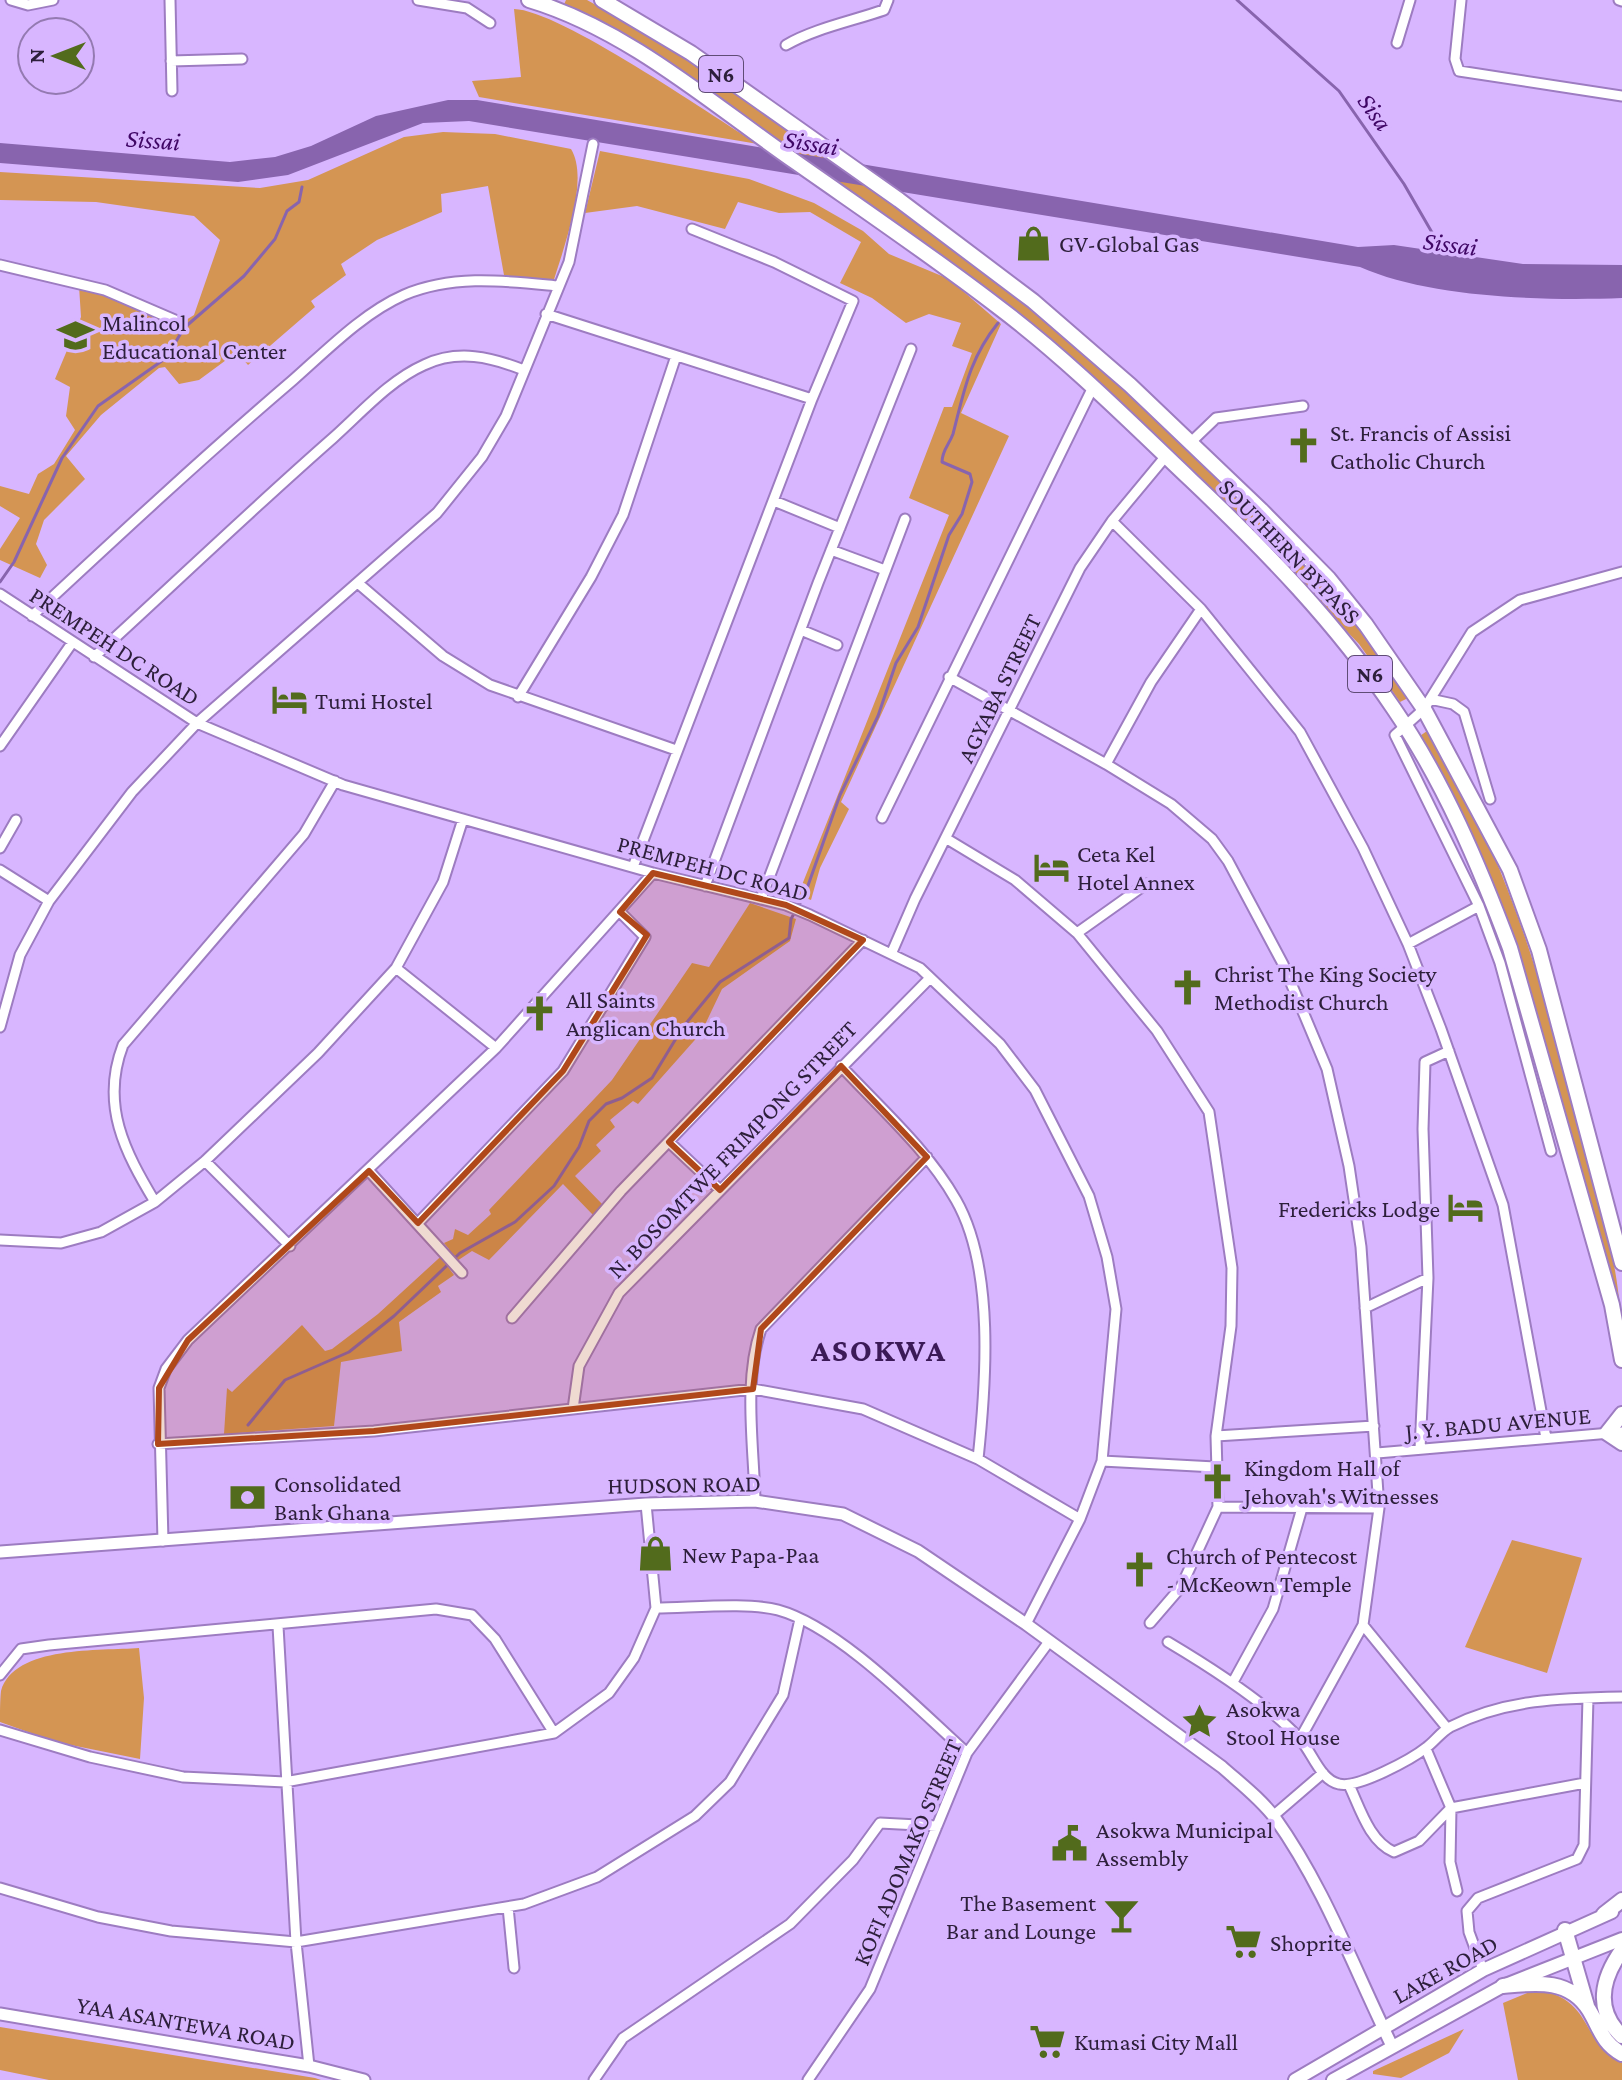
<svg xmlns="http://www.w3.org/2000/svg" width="1622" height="2080" font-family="'Crimson Pro',serif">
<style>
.green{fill:#d49553}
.water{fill:#8864ae}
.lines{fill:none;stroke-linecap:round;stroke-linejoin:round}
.stream{stroke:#8864ae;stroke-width:3}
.minor-casing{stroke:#9d7cc1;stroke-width:13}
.tertiary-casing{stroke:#9d7cc1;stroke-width:15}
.secondary-casing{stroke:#9d7cc1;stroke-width:16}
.trunk-casing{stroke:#9d7cc1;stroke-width:18}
.minor{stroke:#fff;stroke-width:9}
.tertiary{stroke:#fff;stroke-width:11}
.secondary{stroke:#fff;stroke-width:12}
.trunk{stroke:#fff;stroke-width:14}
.marked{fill:#b0481a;fill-opacity:0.2;stroke:#b0481a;stroke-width:6;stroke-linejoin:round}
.labels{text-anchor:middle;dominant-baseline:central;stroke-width:7;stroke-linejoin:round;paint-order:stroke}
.shield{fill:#d8b6ff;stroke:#604c76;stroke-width:2}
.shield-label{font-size:22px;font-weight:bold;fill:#2d1f3b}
.poi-label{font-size:24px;fill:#2d1f3b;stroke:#d8b6ff;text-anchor:start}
.street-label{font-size:24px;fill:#2d1f3b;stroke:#d8b6ff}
.water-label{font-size:26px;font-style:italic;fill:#400766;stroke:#d8b6ff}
.district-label{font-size:32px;font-weight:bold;letter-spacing:2px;fill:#3b1a57;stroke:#d8b6ff}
</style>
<rect width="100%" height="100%" fill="#d8b6ff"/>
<path class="green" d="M566,0h21l86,48 154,108 -10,14 -256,-159z
M514,9c46,1 196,106 244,135l-279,-47 -7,-16 49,-4z
M443,132l52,2 76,15c19,31 -8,100 -18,134l-49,-8 -16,-89 -47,8 1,18 -65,28 -36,24 5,11 -35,26 4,6 -67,58 -11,-13 -38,28 -20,4 -14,-17 -6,1 -58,47 -35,41 19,23 -41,41 -8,24 11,21 -7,13 -40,-18v-11l20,-31 -20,-12v-20l29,8 9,-20 16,-10 21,-34 -9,-14 4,-29 -15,-8 26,-62 -2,-31 22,6 66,31 3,7 24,-15 26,-75 -26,-24 -98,-14 -96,-2v-28l260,16 48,-8 96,-43z
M600,151l149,28 65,24 49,28 26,23 60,25 52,45 -40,89 48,23 -168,366 8,7 -29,59 -9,32 -13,-5 151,-380 -40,-17 35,-91h8l20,-54 -20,-7 9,-23 -32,-9 -23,9 -34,-25 -32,-15 21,-41 -51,-30 -31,1 -41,-11 -13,27 -88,-23 -52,7z
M832,159c174,121 336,260 481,414 36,38 65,83 97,124l-10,5 -41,-58 -107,-111 -145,-137 -285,-223z
M1427,731c80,120 117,259 153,397 20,75 42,143 42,221l-108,-398 -97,-213z
M750,903l46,16 -6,22 -68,48 -21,44 -63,71 -5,-3 -23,19 5,7 -19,18 5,6 -26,25 28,29 -10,10 -30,-31 -74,76 -17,-9 -24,16 6,8 -16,11 3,6 -42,30 3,29 -61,11 -7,64 -110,8 3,-46 5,4 70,-67 23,26 7,-2 46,-35 71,-65 -5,-6 9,-4 2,-10 13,6 23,-21 -2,-4 123,-130 80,-117 17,4z
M1512,1540l70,18 -35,115 -82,-26z
M139,1648l5,50 -4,61 -84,-17 -56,-20c0,-9 0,-22 1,-31 13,-46 100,-40 138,-43z
M1537,1989c58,12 41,50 85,74v17h-104l-15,-77z
M0,2027l315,51 6,2h-272l-49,-10z
M1464,2029l-15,24 -48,25 -28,-4v-3z"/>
<path class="water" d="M448,100h29l881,147 36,-2 129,19 99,1v33c-77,3 -192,0 -262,-31l-891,-146 -46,2 -135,52 -50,7 -238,-19v-20l230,19 45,-5 36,-11 65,-30z"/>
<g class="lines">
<path class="stream" d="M1237,0l102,91 65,93 41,71
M0,582l14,-20 48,-104 36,-52 68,-48 18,-30 60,-52 31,-37 12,-28 12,-9 3,-15
M248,1425l37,-45 64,-28 45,-36 66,-63 55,-31 39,-36 25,-39 10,-26 17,-17 16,-6 30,-20 31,-51 37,-45 69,-44 2,-19 14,-25 35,-99 38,-79 18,-53 22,-36 31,-92 13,-21 10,-32 -2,-8 -28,-12c0,-12 7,-17 11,-28 11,-42 16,-75 45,-111"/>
<defs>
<path id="minor" d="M11,0l17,5 25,-5
M170,0l2,91
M418,0l49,8 23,15
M1461,0l-6,59 4,12 163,25
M1619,0l3,1
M1397,43l13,-43
M786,45c27,-16 66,-24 98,-35l4,-10
M171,61l71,-2
M0,265l105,25 72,31
M546,314l266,85
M1190,443l26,-25 87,-12
M774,501l66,27
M1112,521l89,88 99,123 63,116 45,96 33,85 62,176 43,233
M831,550l54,20
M359,584l84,72 47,29 186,65
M0,594l197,129 146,62 310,88 133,32 24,10 110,53 80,76 35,46 54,106 18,61 9,52 -14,152 -22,58 -54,105
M32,616c86,-80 172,-160 261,-236 33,-29 70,-67 111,-85 50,-21 102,-14 155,-9
M801,630l36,15
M94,657c80,-73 158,-148 239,-219 28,-25 57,-58 91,-73 34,-16 67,-8 100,5
M949,677l157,87 65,40 41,35 16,22 55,103 44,105 22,97 12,81 18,261 -16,117 -63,114
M518,697l73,-120 32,-62 53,-159
M1430,699l23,5 11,8 26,87
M0,746l72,-103
M1106,764l45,-82 50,-73
M882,818l211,-431
M947,839l68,41 62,53 80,98 52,81 23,156 -1,58 -15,110 2,71 -37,80 -31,36
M0,848l16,-28
M633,867l179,-468 41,-98 -79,-39 -82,-33
M0,870l49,31
M705,886l113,-303 93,-234
M761,899l144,-380
M1077,933l69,-49
M1408,944l71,-38
M892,952l23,-53 165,-331 32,-47 54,-65
M396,968l100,80
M0,1027l20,-72 29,-54 83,-109 65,-69 240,-210 45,-56 24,-41 63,-154 24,-118
M841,1066c40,43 86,83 115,134 39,68 30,184 22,259
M669,1142l51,48
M1551,1151l-51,-188 -21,-57 -84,-171 29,-26 48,-77 48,-32 102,-28
M205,1161l85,85
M369,1171l93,102
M155,1202c-30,-50 -55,-97 -32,-157l181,-211 31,-53
M418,1223l145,-152 82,-134 -25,-25
M0,1240l61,3 40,-11 54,-30 50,-41 113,-108 78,-85 47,-86 20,-63
M1365,1308l63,-30 -5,-149 2,-67 24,-11
M512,1318l109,-127 242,-251
M573,1409l6,-43 40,-73 311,-315
M1216,1436l158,-10
M158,1444l216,-13 379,-42 110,20 115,50 102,60
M1420,1449l8,-171
M1377,1453l245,-21
M1102,1461l113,6
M755,1501c-1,-54 -12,-120 6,-172l166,-172
M1218,1507l161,1
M163,1541l-4,-153 7,-19 22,-29 308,-292 157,-175
M656,1608c32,0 93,-6 122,2 62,17 141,100 189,143
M1363,1625l84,103
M278,1626l18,316 13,124
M1168,1642c42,25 99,61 132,97 12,13 20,41 39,45 18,5 73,-25 88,-37 8,-6 14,-15 23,-20 55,-28 112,-29 172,-30
M0,1675l21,-26 28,-4 387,-36 36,6 23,24 59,94
M1233,1682l40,-73 29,-101
M0,1730l90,27 93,20 102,5 269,-49 55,-40 25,-35 22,-50 -10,-104
M1426,1749l25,59 -1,54 7,29
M1349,1785c11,23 20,56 45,67l25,-11 32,-33 134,-25
M1273,1816l50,-43
M0,1888l98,29 73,14 125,11 228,-38 73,-27 98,-61 35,-34 53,-87 17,-76
M508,1907l6,61
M1483,1970l-14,-38 -2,-21 11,-13 99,-39 7,-14 4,-147
M594,2080l29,-42 167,-114 63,-64 27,-37 57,3
M808,2080l62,-91 97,-236 81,-110"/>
<path id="tertiary" d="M0,1552l646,-48 109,-3 88,13 75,37 108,73 196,143c18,16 39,32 53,51 50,70 79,151 117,228
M0,2014l309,52 55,14"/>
<path id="secondary" d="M1295,2080l188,-110 129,-58
M1333,2080l170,-94 119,-47"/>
<path id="trunk" d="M529,0c100,30 184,105 268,163 67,47 135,93 200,143 69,52 130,113 193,173 75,71 146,144 204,230 50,73 85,156 116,239l102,357 10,55
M602,0l89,53 208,147 134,101 97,84 131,125 67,68 38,47 58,84 86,161 29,80 83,313
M1622,1414l-15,19 15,10
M1604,1914l18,-14
M1565,1930l22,76
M1622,1950c-20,28 -28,60 0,86
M1503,1986c32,-3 66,-8 86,24 11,18 13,33 33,44"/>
</defs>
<use href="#minor" class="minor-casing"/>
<use href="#tertiary" class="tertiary-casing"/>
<use href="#secondary" class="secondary-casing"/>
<use href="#trunk" class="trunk-casing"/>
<use href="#minor" class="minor"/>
<use href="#tertiary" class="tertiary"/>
<use href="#secondary" class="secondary"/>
<use href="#trunk" class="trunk"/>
</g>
<path class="marked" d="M653,873l133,32 77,35 -194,202 51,48 121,-124 86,91 -166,172 -8,60 -379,42 -216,13 1,-56 29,-48 181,-169 49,52 145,-152 84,-136 -27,-23z"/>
<defs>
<symbol id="shop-bare" viewBox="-9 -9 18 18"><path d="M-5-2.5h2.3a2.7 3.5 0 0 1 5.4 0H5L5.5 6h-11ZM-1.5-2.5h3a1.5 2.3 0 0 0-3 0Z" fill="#526b1c" stroke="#d8b6ff" stroke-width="2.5" paint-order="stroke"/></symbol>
<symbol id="school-bare" viewBox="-9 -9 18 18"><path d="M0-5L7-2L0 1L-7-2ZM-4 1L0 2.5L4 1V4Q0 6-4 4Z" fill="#526b1c" stroke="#d8b6ff" stroke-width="2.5" paint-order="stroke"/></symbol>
<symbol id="church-bare" viewBox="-9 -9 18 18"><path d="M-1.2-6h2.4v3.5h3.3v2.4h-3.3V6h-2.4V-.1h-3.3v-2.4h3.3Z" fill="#526b1c" stroke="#d8b6ff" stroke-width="2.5" paint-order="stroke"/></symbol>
<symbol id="hotel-bare" viewBox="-9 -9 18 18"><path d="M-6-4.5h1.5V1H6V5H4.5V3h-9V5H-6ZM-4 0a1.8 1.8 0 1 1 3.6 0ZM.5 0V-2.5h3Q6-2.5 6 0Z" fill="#526b1c" stroke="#d8b6ff" stroke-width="2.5" paint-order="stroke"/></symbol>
<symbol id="bank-bare" viewBox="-9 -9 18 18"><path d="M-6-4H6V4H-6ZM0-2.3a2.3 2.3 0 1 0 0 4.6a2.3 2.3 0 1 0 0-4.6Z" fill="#526b1c" stroke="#d8b6ff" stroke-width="2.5" paint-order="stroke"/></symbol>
<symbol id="sight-bare" viewBox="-9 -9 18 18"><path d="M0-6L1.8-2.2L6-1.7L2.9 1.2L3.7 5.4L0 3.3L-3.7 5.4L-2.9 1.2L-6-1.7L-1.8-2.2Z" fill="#526b1c" stroke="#d8b6ff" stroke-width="2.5" paint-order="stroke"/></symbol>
<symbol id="civic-bare" viewBox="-9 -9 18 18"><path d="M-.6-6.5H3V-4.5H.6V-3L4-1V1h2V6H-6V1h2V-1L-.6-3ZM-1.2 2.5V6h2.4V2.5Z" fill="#526b1c" stroke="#d8b6ff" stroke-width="2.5" paint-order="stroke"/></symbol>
<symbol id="bar-bare" viewBox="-9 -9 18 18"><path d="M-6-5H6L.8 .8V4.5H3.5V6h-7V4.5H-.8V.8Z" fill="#526b1c" stroke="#d8b6ff" stroke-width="2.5" paint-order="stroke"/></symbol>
<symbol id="supermarket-bare" viewBox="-9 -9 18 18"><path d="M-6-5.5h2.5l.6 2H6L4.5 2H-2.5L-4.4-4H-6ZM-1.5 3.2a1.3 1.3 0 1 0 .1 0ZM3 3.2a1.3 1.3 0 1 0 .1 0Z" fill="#526b1c" stroke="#d8b6ff" stroke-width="2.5" paint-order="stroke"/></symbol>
</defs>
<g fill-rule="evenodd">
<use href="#shop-bare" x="1008" y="218" width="51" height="51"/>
<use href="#school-bare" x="50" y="310" width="51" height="51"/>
<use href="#church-bare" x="1278" y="420" width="51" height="51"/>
<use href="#hotel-bare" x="264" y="674" width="51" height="51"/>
<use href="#hotel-bare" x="1026" y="842" width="51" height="51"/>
<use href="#church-bare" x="1162" y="962" width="51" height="51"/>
<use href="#church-bare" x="514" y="988" width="51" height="51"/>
<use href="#hotel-bare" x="1440" y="1182" width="51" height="51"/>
<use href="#church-bare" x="1192" y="1456" width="51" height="51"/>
<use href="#bank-bare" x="222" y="1472" width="51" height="51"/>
<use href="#shop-bare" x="630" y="1528" width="51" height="51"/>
<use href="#church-bare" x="1114" y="1544" width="51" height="51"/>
<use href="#sight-bare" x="1174" y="1696" width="51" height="51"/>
<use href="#civic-bare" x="1044" y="1818" width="51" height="51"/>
<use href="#bar-bare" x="1096" y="1890" width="51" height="51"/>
<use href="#supermarket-bare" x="1218" y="1916" width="51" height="51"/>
<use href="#supermarket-bare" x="1022" y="2016" width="51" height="51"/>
</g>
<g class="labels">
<g class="shield">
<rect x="699" y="56" width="44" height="36" rx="6"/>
<rect x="1348" y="656" width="44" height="36" rx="6"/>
</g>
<g class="shield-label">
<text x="721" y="74">N6</text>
<text x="1370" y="674">N6</text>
</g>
<g class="poi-label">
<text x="1059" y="243">GV-Global Gas</text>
<text x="102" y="322">Malincol<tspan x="102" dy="28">Educational Center</tspan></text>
<text x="1330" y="432">St. Francis of Assisi<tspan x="1330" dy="28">Catholic Church</tspan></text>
<text x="315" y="700">Tumi Hostel</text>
<text x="1077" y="853">Ceta Kel<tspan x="1077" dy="28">Hotel Annex</tspan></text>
<text x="1214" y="973">Christ The King Society<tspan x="1214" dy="28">Methodist Church</tspan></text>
<text x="566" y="999">All Saints<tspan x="566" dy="28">Anglican Church</tspan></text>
<text x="1440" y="1208" text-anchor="end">Fredericks Lodge</text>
<text x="1244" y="1467">Kingdom Hall of<tspan x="1244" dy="28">Jehovah's Witnesses</tspan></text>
<text x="274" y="1483">Consolidated<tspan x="274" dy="28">Bank Ghana</tspan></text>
<text x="682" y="1554">New Papa-Paa</text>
<text x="1166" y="1555">Church of Pentecost<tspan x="1166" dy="28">- McKeown Temple</tspan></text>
<text x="1226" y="1708">Asokwa<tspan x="1226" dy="28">Stool House</tspan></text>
<text x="1096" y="1829">Asokwa Municipal<tspan x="1096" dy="28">Assembly</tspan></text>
<text x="1096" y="1902" text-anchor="end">The Basement<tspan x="1096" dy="28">Bar and Lounge</tspan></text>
<text x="1270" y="1942">Shoprite</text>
<text x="1074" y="2041">Kumasi City Mall</text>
</g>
<g class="street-label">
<text transform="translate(1290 551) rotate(46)">SOUTHERN BYPASS</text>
<text transform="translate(115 646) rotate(33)">PREMPEH DC ROAD</text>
<text transform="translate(999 688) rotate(-64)">AGYABA STREET</text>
<text transform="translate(713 868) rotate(15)">PREMPEH DC ROAD</text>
<text transform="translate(732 1149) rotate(-46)">N. BOSOMTWE FRIMPONG STREET</text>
<text transform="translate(1498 1423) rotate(-5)">J. Y. BADU AVENUE</text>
<text transform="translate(684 1484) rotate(-1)">HUDSON ROAD</text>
<text transform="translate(907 1852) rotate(-67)">KOFI ADOMAKO STREET</text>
<text transform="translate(1445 1969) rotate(-29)">LAKE ROAD</text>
<text transform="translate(186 2023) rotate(10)">YAA ASANTEWA ROAD</text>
</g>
<g class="water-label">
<text transform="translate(1375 112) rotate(54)">Sisa</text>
<text transform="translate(153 140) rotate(4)">Sissai</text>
<text transform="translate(811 143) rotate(9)">Sissai</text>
<text transform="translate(1450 244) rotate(7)">Sissai</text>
</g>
<g class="district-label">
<text x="879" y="1350">ASOKWA</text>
</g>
</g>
<g transform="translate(56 56) rotate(270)"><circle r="38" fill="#d8b6ff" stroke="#947ab1" stroke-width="2"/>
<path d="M0-6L14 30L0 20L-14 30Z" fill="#526b1c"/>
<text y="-12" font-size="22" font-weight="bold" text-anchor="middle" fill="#2d1f3b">N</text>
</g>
</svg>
